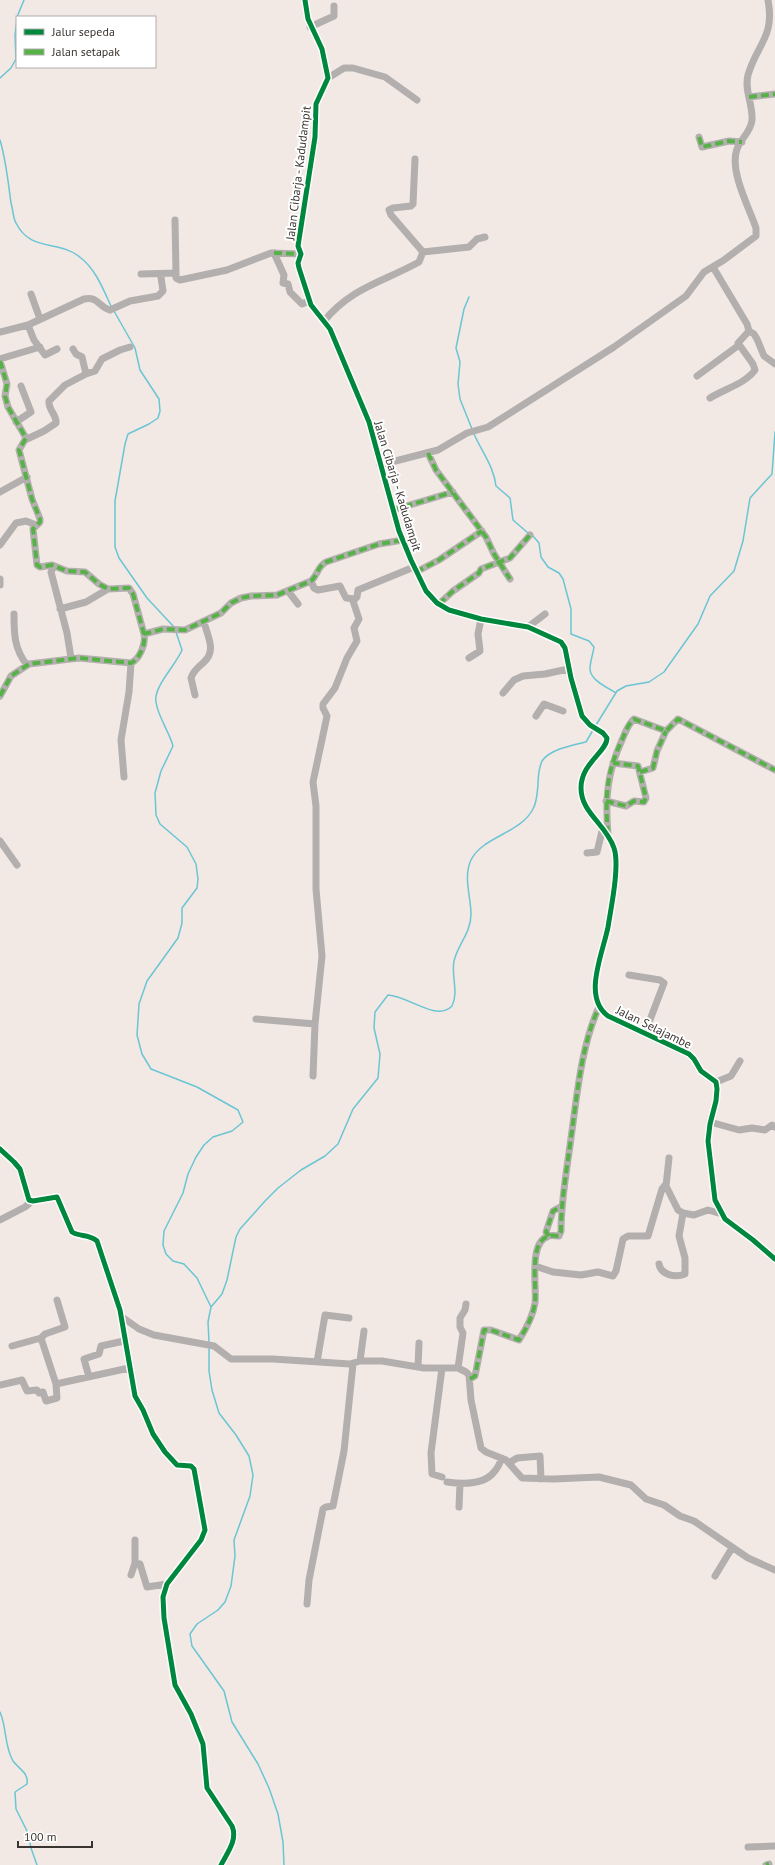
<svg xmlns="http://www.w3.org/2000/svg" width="775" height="1865" font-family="'PT Sans',sans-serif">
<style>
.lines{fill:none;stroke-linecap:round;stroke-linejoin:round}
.stream{stroke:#6ac5d5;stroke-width:1.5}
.minor{stroke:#b3afae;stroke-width:7}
.quiet{stroke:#56b246;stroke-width:4;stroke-dasharray:8 4;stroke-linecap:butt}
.cycleway-casing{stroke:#fff;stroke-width:8}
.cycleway{stroke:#00873e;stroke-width:5}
.labels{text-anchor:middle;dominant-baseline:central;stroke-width:4;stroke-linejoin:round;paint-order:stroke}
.street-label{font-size:12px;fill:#3a3430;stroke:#fff}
</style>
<rect width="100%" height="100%" fill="#f2e9e4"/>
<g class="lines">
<path class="stream" d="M17,17l7,-17
M0,78l11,-10 5,-9 -1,-24 2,-16
M0,140c6,20 8,41 11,63 2,6 2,15 5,20 15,30 43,16 65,35 15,12 22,31 30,48
M469,297l-5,12 -8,39 4,14 -2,22 2,15 12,30
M114,311l21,37 5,22 19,29 1,12 -2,7 -9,6 -21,10 -3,10 -10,57v46l4,11 28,40 27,29
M474,434c8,18 20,33 22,52l14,12 3,22 15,13
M533,536l6,7 2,14 7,10 11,6 4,6 8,30v25l18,7 5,6c-1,7 -4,15 -4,22 0,11 18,19 26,24
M176,632l6,18c-6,15 -29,37 -26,52 2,15 13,29 17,44l-12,25 -6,22 1,22 4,9 27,23 9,17 2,15 -1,9 -15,20v15l-4,15 -31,43 -8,23 -2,31 5,19 9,15 46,18 41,23 5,12 -11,9 -19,6 -9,8 -8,12 -8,17 -5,19 -19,38 -1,14 3,9 7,7 11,3 13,14 14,29 -3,15 1,20
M596,725l21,-34 9,-5 23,-4 15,-10 34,-48 12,-28 24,-25 9,-30 7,-43 22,-24 3,-42
M211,1307l11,-13 5,-14 9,-43 4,-8 25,-28 13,-13 23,-18 24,-14 13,-12 15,-35 25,-31 2,-24 -6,-26 1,-16 13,-17c21,1 48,27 64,11 7,-14 -1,-30 2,-45 4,-17 17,-28 17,-47 0,-17 -8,-37 0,-54 12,-24 49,-26 62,-51 4,-7 4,-16 5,-24 0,-7 1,-17 4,-24 8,-12 31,-16 44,-19l7,-12
M209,1348v23l3,19 7,23 17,22 13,21 4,19 -3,21 -16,44 1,16 -4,30 -6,16 -7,8 -21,14 -7,10 2,12 32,45 8,31 26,42 11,24 9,26 5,28 1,23
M0,1712c7,16 4,33 13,49 6,8 16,12 14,23l-12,8 1,17 12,24 3,15 6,17"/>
<path class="minor" d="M305,0l3,19 14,30 6,29 -12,26 -1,33 -17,109 3,8 -3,9 1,5 12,37 19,24 39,93 30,109 12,29 15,31 11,12 12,7 32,9 47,8 33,15 4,6 6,30 11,38 8,9 13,8 4,5c0,14 -26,25 -26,50 0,25 25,36 33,60 6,17 -3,60 -6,79 -5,26 -26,70 0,89l81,38 5,5 7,12 15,11 1,7 -1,12 -6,23 -2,17 7,59 10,19 28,21 22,19
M310,27l24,-11v-10
M328,78l16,-10h9l32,9 32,23
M749,97l26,-3
M699,137l3,10 27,-6 13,1
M415,159l-2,45 -2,2 -18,2 -4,2 2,5 32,37
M175,220l1,53
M274,253l10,22 -1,8 5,1 2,8 12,12 7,-3
M713,267l34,57 2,7 5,3 3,5 7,17 11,8
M141,274l35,-1v5l4,2 47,-10 44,-17 30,1
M31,294l9,25
M324,321c28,-34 59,-39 95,-59l4,-10 46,-5 8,-8 8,-2
M28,325l6,15 11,15 12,-6
M0,332l28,-7 56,-26c15,-3 14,8 26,11l20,-9 28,-5 5,-5 -2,-14 2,-3
M73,349l3,5 6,3 4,17 9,-3 7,-12 18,-9 10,-3
M0,359l40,-12
M0,361l7,23 -2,12 3,11 18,31 -7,12 13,49 8,20v3l-7,7 4,36 3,2 12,-2 15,6 18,1 14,12 9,5 21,-1 4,6 11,40
M697,376l42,-31
M710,398c14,-9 35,-14 45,-28l-2,-6 -15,-21 11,-12
M16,422l15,-10 -10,-26
M25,440l19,-9 12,-8c1,-8 -8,-13 -7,-22l16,-16 21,-11
M428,453l8,17 50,67 8,17 16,25
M380,465l58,-15 29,-17 21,-6 126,-80 72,-51 18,-24 20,-12 32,-24v-8c-7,-21 -27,-57 -19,-79 4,-11 14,-17 15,-29 1,-16 -8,-30 -4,-45 9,-31 27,-38 20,-75
M0,492l27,-15
M393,510l60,-18
M0,545l16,-22 10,-2 10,4
M54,566l-3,6 16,61 4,25
M416,572l23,-12 43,-29
M0,579v6
M311,581l3,7 4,2 22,-4 6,12 9,1
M288,591l10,13
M439,604l14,-13 26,-18 2,-4 29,-11 20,-23
M60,609l26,-7 22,-13
M14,614c0,19 0,35 13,51
M528,627l17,-13
M469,658l11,-7 -2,-17 3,-15
M503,693l11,-13 9,-4 22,-2 23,-5
M195,695l-4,-17c2,-6 7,-11 12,-15 14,-12 5,-25 1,-41
M0,696l11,-20 18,-12 50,-6 52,5c9,-4 15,-20 13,-29l19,-5 22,1 36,-17 10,-10 10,-5 10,-2 26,-1 34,-14c7,-6 6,-14 15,-19l53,-18 24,-4
M536,716l8,-12 19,7
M640,772l13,-4 4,-17 9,-20
M124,777l-3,-37 8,-48 2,-29
M606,801l20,5 8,-5 10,1 2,-4 -8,-32 -25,-3
M608,834c-3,-36 -1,-61 14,-94 3,-7 6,-16 12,-21l32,12 12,-12 97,51
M0,841l17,24
M587,853l10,-1 6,-25
M629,975l31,5 4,3 -19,50
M256,1019l59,5
M313,1076l2,-52 7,-68 -6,-67v-83l-3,-24 14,-66 -4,-8v-4l12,-16 12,-30 10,-17 -3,-13 5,-9 -6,-18 4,-4 1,-7 56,-23
M716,1082l15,-6 9,-15
M710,1122l29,8 13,-2 13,2 7,-5 3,2
M0,1149l14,13 6,7 9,31 4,1 24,-4 15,35c8,5 17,2 25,9l23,69 15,86 8,14 10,24 12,18 12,13 14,1 3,3 11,61 -4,10 -34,44 -4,13 1,21 11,67 16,29 12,30 4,44 25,38c6,14 -5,27 -11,39
M669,1158l-3,28 12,24 5,3 11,2 14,-5 14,4
M0,1220l25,-13 7,-6
M549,1236l-3,-4 7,-21 9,-5
M659,1264c2,11 16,14 26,10v-16l-6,-22 4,-23
M535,1266l18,6 28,3 17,-3 15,4 3,-5 7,-32 5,-3h20l14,-47 4,-5
M57,1300l8,27 -20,7 -4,4 15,46 73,-16
M122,1317l17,12 15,6 60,11 17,13h42l77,5 10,-3h22l42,7h34l8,4 3,3 2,25 10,48 5,4 20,8 16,18 32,1 45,-2 32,8 15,14 18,6 16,11 14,5 54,37 27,12
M12,1346l29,-8
M360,1361l4,-30
M317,1362l8,-47 24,3
M418,1367l1,-24
M442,1368l-11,85 1,21 10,3
M458,1368l5,-35 -3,-6v-9l5,-8 1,-6
M89,1377l-5,-18 15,-5 2,-8 23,-5
M470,1379l5,-3 9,-46h7l28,10c7,-11 14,-24 16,-37 2,-16 -7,-62 14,-67 3,-1 7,0 10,0l2,-5c0,-31 6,-62 10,-93 6,-42 10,-92 28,-131
M0,1385l22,-5 5,11 10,-1 2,3 4,-1 3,9 11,-3 -1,-14
M509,1463l8,-5 23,-2 1,23
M447,1482c14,2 37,3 47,-10 4,-4 6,-9 8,-14
M459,1507l1,-23
M135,1563l5,1 7,23 20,-3
M131,1575l4,-12v-23
M715,1576l17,-28
M307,1604l2,-24 14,-71 3,-2 7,-1 11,-55 9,-87
M748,1847l27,-1
M766,1865l3,-1"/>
<path class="quiet" d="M749,97l26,-3
M699,137l3,10 27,-6 13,1
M274,253l27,1
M0,361l7,23 -2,12 3,11 18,31 -7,12 13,49 8,20v3l-7,7 4,36 3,2 12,-2 15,6 18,1 14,12 9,5 21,-1 4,6 11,40
M428,453l8,17 50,67 8,17 16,25
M393,510l60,-18
M416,572l23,-12 43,-29
M439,604l14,-13 26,-18 2,-4 29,-11 20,-23
M0,696l11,-20 18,-12 50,-6 52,5c9,-4 15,-20 13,-29l19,-5 22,1 36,-17 10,-10 10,-5 10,-2 26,-1 34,-14c7,-6 6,-14 15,-19l53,-18 24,-4
M640,772l13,-4 4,-17 9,-20
M606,801l20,5 8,-5 10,1 2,-4 -8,-32 -25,-3
M608,834c-3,-36 -2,-61 14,-94 3,-7 6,-16 12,-21l32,12 12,-12 97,51
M549,1236l-3,-4 7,-21 9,-5
M470,1379l5,-3 9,-46h7l28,10c7,-11 14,-24 16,-37 2,-16 -7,-62 14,-67 3,-1 7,0 10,0l2,-5c0,-31 6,-62 10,-93 6,-42 10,-92 28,-131
M766,1865l3,-1"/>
<defs>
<path id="cycleway" d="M305,0l3,19 14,30 6,29 -12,26 -1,33 -17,109 3,8 -3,9 1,5 12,37 19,24 39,93 30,109 12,29 15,31 11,12 12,7 32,9 47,8 33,15 4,6 6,30 11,38 8,9 13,8 4,5c0,14 -26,25 -26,50 0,25 25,36 33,60 6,17 -3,60 -6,79 -5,26 -26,70 0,89l81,38 5,5 7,12 15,11 1,7 -1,12 -6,23 -2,17 7,59 10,19 28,21 22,19
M0,1149l14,13 6,7 9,31 4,1 24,-4 15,35c8,5 17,2 25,9l23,69 15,86 8,14 10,24 12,18 12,13 14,1 3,3 11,61 -4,10 -34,44 -4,13 1,21 11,67 16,29 12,30 4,44 25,38c6,14 -5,27 -11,39"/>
</defs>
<use href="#cycleway" class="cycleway-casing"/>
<use href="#cycleway" class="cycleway"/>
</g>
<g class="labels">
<g class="street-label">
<text transform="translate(298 173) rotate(-83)">Jalan Cibarja - Kadudampit</text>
<text transform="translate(398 486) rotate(73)">Jalan Cibarja - Kadudampit</text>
<text transform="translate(654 1027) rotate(26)">Jalan Selajambe</text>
</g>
</g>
<rect x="16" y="16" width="140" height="52" fill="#ffffff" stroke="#b0aeac"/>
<rect x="24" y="29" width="20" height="6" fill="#00873e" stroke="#b0aeac"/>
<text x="52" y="36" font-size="12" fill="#3a3430">Jalur sepeda</text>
<rect x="24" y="49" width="20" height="6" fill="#56b246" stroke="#b0aeac"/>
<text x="52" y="56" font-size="12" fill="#3a3430">Jalan setapak</text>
<path d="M18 1841v6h74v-6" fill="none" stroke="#3a3430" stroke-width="2"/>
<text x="24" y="1841" font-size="12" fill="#3a3430" stroke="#ffffff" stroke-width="3" paint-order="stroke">100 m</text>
</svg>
